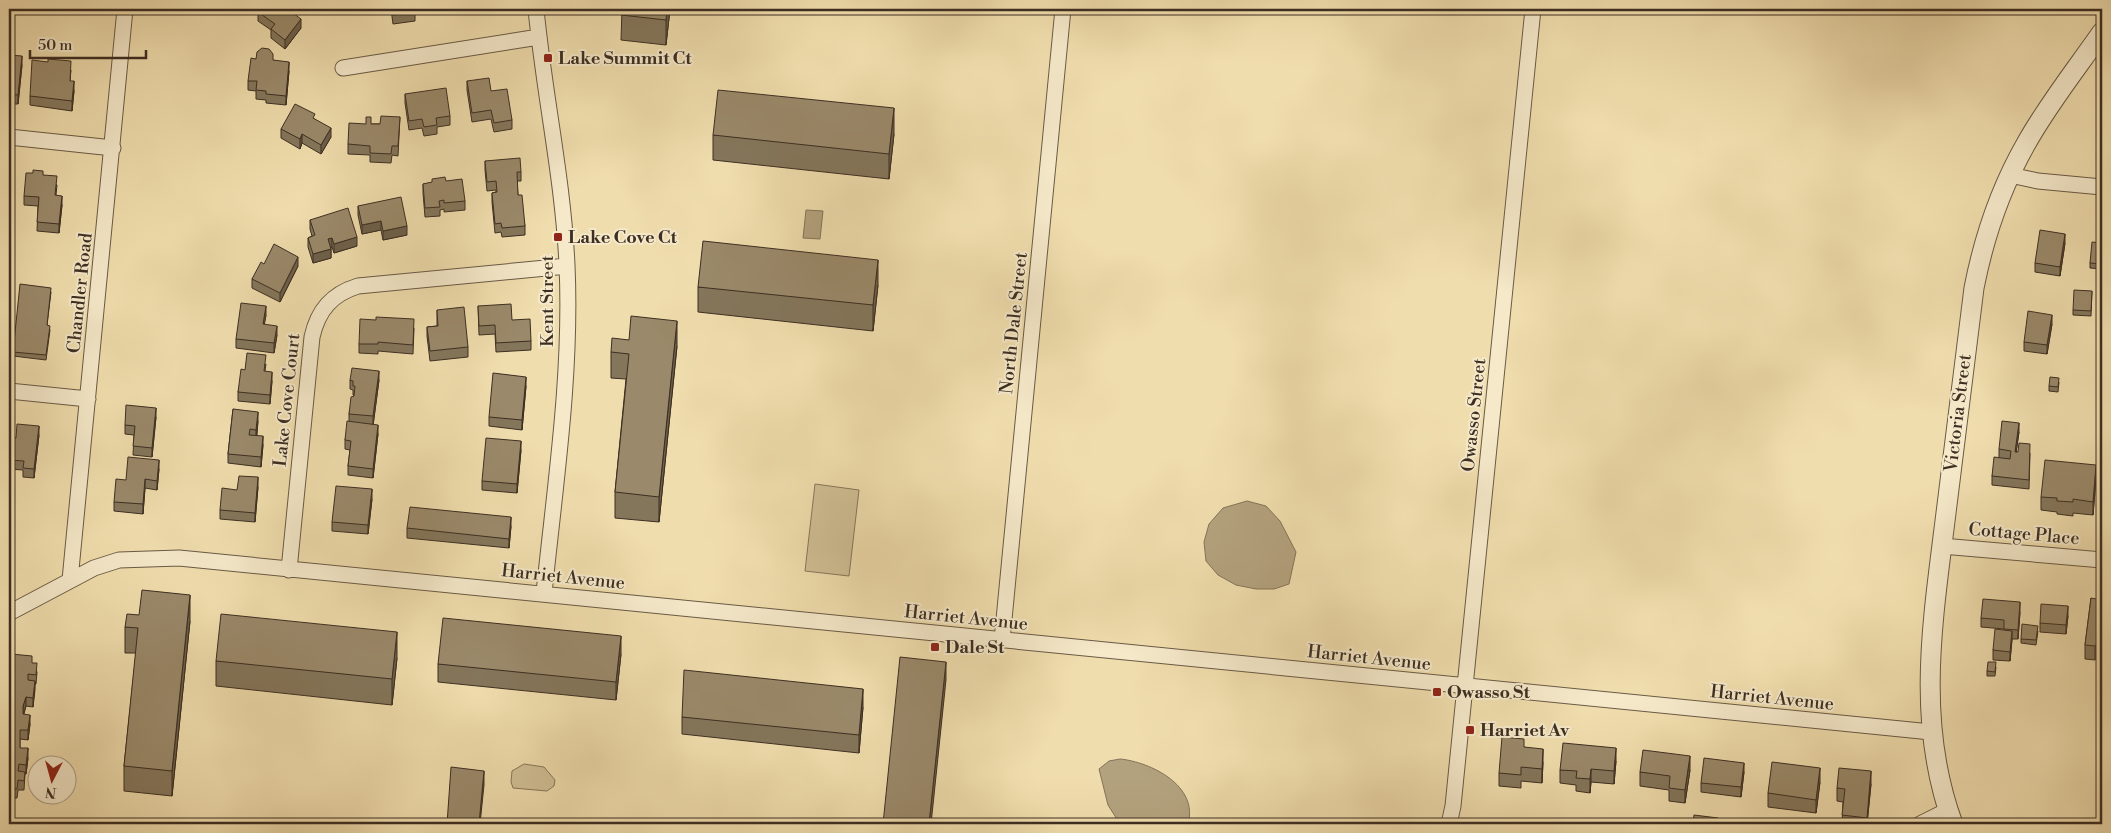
<svg xmlns="http://www.w3.org/2000/svg" width="2111" height="833" font-family="'Libre Bodoni',serif">
<style>
.green{fill:#d1bf95;stroke:#86765c}
.water{fill:#b3a27e;stroke:#837459}
.lines{fill:none;stroke-linecap:round;stroke-linejoin:round}
.minor-casing{stroke:#695a45;stroke-width:17}
.tertiary-casing{stroke:#695a45;stroke-width:21}
.minor{stroke:#f5e9ca;stroke-width:15}
.tertiary{stroke:#f5e9ca;stroke-width:19}
.wall{fill:#84765b;stroke:#3c2e22}
.shaded-wall{fill:#6c604a;stroke:#3c2e22}
.building{fill:#9a896a;stroke:#3c2e22}
.poi-dot{fill:#8f2418;stroke:#f5e9ca;stroke-width:2}
.labels{text-anchor:middle;dominant-baseline:central;stroke-width:4;stroke-linejoin:round;paint-order:stroke}
.poi-label{font-size:18px;font-weight:bold;fill:#3c2e22;stroke:#f5e9ca;text-anchor:start}
.street-label{font-size:18px;fill:#3c2e22;stroke:#f5e9ca}
</style>
<rect width="100%" height="100%" fill="#f0ddad"/>
<filter id="stains"><feTurbulence type="fractalNoise" baseFrequency=".004" numOctaves="4"/><feColorMatrix values="0 0 0 0 .2 0 0 0 0 .09 0 0 0 0 .02 0 0 0 .5 -.17"/></filter>
<radialGradient id="worn" r=".72"><stop offset=".6" stop-color="#630" stop-opacity="0"/><stop offset="1" stop-color="#630" stop-opacity=".3"/></radialGradient>
<path class="green" d="M815,484l44,6 -10,86 -44,-5z
M524,764l20,3 11,13 -1,6 -7,5 -34,-3 -2,-6 1,-11z"/>
<path class="water" d="M806,210l17,1 -3,28 -17,-1z
M1247,501l19,5 14,15 16,31 -7,32 -15,5h-18l-20,-4 -18,-10 -12,-14 -2,-19 5,-18 14,-16z
M1120,759c31,3 79,27 68,65h-68l-12,-19 -9,-36 10,-8z"/>
<g class="lines">
<defs>
<path id="minor" d="M536,9c8,85 27,169 31,256 5,109 -12,220 -23,328
M343,68l196,-31
M9,137l104,11
M2010,175l28,6 64,6
M9,391l79,8
M1942,546l160,14
M289,570l23,-233c6,-27 20,-43 46,-51l209,-20
M70,580l55,-571
M9,613l85,-45 25,-8 60,-2 1752,174
M1002,640l61,-631
M1449,824l4,-18 80,-797
M1920,824l28,-14"/>
<path id="tertiary" d="M1953,824c-38,-103 -20,-205 -7,-311 9,-75 18,-150 28,-225 10,-51 27,-101 53,-146 22,-39 50,-74 75,-110"/>
</defs>
<use href="#minor" class="minor-casing"/>
<use href="#tertiary" class="tertiary-casing"/>
<use href="#minor" class="minor"/>
<use href="#tertiary" class="tertiary"/>
</g>
<path class="wall" d="M297,9l-4,4 8,15 -16,21 -14,-11v-8l-13,-9v-9z
M325,9h51v3h-51z
M391,9h24v12l-22,3z
M622,9h48l-4,36 -45,-5z
M9,55l13,10 -4,39h-9z
M273,60l16,11 -3,34 -20,-2v-3l-10,-1v-8l-8,-1v-9z
M71,70l-1,11 4,10 -2,20 -42,-6v-9z
M467,81l24,10 21,29v9l-18,3 -3,-13 -19,3 -5,-32z
M405,94l45,22v9l-13,2v7l-13,2 -2,-8 -13,2 -4,-27z
M2102,103v21h-1v-14z
M400,117l-2,39 -6,-1 -1,8 -21,-1v-7l-22,-1v-10l23,-20h9z
M315,119l16,18 -10,17 -19,-11 -2,6 -19,-11v-9z
M894,134l-5,45 -176,-19v-25z
M485,161l36,11v9h-4l1,14 7,31v9l-23,2 -1,-5 -6,1 -3,-31v-9l4,-1v-2l-9,1 -2,-21z
M43,175l14,10 -1,10 6,10 -3,28 -22,-2 1,-25 -14,-1v-9z
M446,181l19,20v9l-21,2v-3l-4,1v6l-15,1 -2,-24v-9z
M358,206l49,29 -24,5 -2,-10 -19,4 -4,-19z
M310,220l47,26 -23,7 -2,-6h-1v11l-18,5 -5,-16v-9l4,-2 -2,-7z
M2065,243l-5,33 -25,-4v-9z
M2102,243v26l-12,-1v-5z
M264,264l34,2 -18,36 -28,-14v-9z
M878,285l-5,46 -175,-19v-25z
M2092,291l-1,25 -18,-1v-5z
M51,292l-4,33 3,5 -4,30 -33,-4v-4z
M478,306l34,14 19,21v9l-35,2 -1,-18 -16,1z
M437,310l31,37v10l-38,4 -3,-25v-9l10,-1z
M266,315l-2,9 13,11 -3,18 -38,-5v-9z
M376,320l38,8 -1,26 -35,-3v3l-19,-1v-9z
M2052,324l-5,30 -23,-3v-9z
M629,340l48,6 -18,176 -44,-4v-26l11,-113 -15,-1v-26z
M266,364l-1,7 7,10 -2,23 -32,-3v-9l7,-22z
M350,380h29l-6,45 5,9 -5,44 -25,-3v-9l2,-16 -5,-1v-9l4,-18v-8l5,-19h-1v-5l-3,-1z
M2059,382l-1,10 -9,-1v-5z
M526,386l-4,44 -33,-4v-9z
M233,409l25,12 -1,14 6,10 -2,22 -33,-4v-9z
M156,417l-4,40 -19,-2 1,-20 -9,-1v-9z
M2019,432l-3,20 14,1 -1,36 -37,-4v-9l7,-18v-9z
M39,435l-5,43 -11,-1v-7l-14,-1v-32l7,1z
M521,450l-4,43 -35,-3v-9z
M159,469l-2,21 -12,-2 -2,26 -29,-3v-9z
M2096,479l-3,36 -20,-2v3l-16,-2v-2l-16,-2v-13z
M258,487l-3,35 -35,-3v-9l17,-20z
M372,499l-4,35 -36,-3v-9z
M511,526l-2,22 -102,-10v-10z
M2091,598l10,55 -6,7 -10,-1v-14z
M2020,612l-2,27h-6l-2,22 -17,-1v-10l11,-21 -23,-2v-9z
M2068,616l-2,18 -26,-2v-9z
M190,621l-18,175 -48,-5v-25l12,-113h-11v-26z
M2038,631l-2,14 -15,-2v-4z
M621,654l-5,46 -178,-18v-18z
M397,658l-5,47 -176,-19v-25z
M32,663l5,9 -1,12h-1l-2,23 -7,-1 -2,8 6,10 -2,16 -8,-1v9l8,10 -2,16h-1l-1,16h-6l-1,8h-8v-126z
M1996,667l-1,9h-8v-5z
M863,707l-4,46 -177,-19v-17z
M1524,747l19,15 -1,21 -21,-2v7l-22,-2v-13z
M1616,761l-2,23 -23,-2 -1,11 -14,-2v-6l-16,-2v-13z
M1690,770l-5,33 -16,-2v-11l-29,-4v-14z
M1744,772l-3,25 -40,-5v-9z
M1820,782l-4,31 -48,-6v-14z
M1871,784l-4,40h-25l1,-22 -6,-1v-13z"/>
<path class="shaded-wall" d="M290,9h7l-8,10v-9z
M667,9h3l-4,36v-25z
M301,19v9l-16,21v-9z
M22,56v9l-4,39v-9z
M289,62v9l-3,34v-9z
M74,81v10l-2,20v-10z
M894,108v26l-5,45v-25z
M331,128v9l-10,17v-9z
M302,134v9l-2,6v-10z
M10,164v9l-1,18v-9z
M62,196v9l-3,28v-9z
M381,221v9l-19,4v-9z
M407,226v9l-24,5v-9z
M2065,234v9l-5,33v-9z
M357,237v9l-23,7v-9z
M332,238v9l-4,1v-9z
M331,249v9l-18,5v-9z
M298,257v9l-18,36v-9z
M878,260v25l-5,46v-26z
M266,306v9l-3,18v-9z
M2052,315v9l-5,30v-9z
M677,321v25l-18,176v-25z
M277,326v9l-3,18v-10z
M379,371v9l-6,46v-10z
M272,372v9l-2,23v-9z
M526,377v9l-4,44v-10z
M156,408v9l-4,40v-9z
M258,412v9l-2,18v-9z
M2019,423v9l-4,29v-9z
M378,425v9l-5,44v-9z
M39,426v9l-5,43v-9z
M263,436v9l-2,22v-10z
M521,441v9l-4,43v-9z
M159,460v9l-2,21v-9z
M2096,465v14l-3,36v-13z
M258,477v10l-3,35v-9z
M145,479v9l-2,26v-10z
M372,489v10l-4,35v-9z
M511,517v9l-2,22v-9z
M190,595v26l-18,175v-25z
M2020,602v10l-2,27v-9z
M2068,606v10l-2,18v-9z
M2012,631v9l-2,21v-9z
M2102,631v14l-1,8 -6,7v-14z
M397,632v26l-5,47v-26z
M621,636v18l-5,46v-18z
M946,662v18l-15,144h-2z
M35,681v9l-2,17v-9z
M863,689v18l-4,46v-18z
M26,697v9l-3,9v-9z
M30,715v9l-2,16v-10z
M28,748v10l-2,16v-9z
M1616,748v13l-2,23v-13z
M1543,749v13l-1,21v-14z
M1690,756v14l-5,33v-13z
M1744,763v9l-3,25v-10z
M1820,768v14l-4,31v-13z
M1591,769v13l-1,11v-14z
M484,771v14l-4,39h-1z
M1871,771v13l-4,40v-6z"/>
<path class="building" d="M261,9h29l-1,1 12,9 -16,21 -14,-11 4,-5 -17,-12z
M392,9h23v3l-22,3z
M622,9h45l-1,11 -45,-5z
M262,48l7,1 4,5v6l16,2 -3,34 -20,-2v-3l-10,-1 1,-9h-9l3,-23 5,1 1,-7z
M9,55l13,1 -4,39 -9,-1z
M48,59l23,2 -1,20h4l-2,20 -42,-5 2,-36 16,2z
M489,78l2,13 16,-2 5,31 -18,3 -3,-13 -19,3 -5,-32z
M446,88l4,28 -14,2 1,7 -13,2 -2,-8 -13,2 -4,-27z
M718,90l176,18 -5,46 -176,-19z
M295,104l20,10 -2,4 18,10 -10,17 -19,-11 -2,5 -19,-10z
M381,116l19,1 -2,29h-6l-1,8 -21,-1v-7l-22,-2 1,-21 17,1v-7h5v7h9z
M520,158l1,14h-4l1,23h4l3,31 -23,2 -1,-5 -6,1 -3,-31 5,-1 -1,-11 -9,1 -2,-21z
M9,164h1l-1,18z
M33,170l10,1v4l14,1 -2,19 7,1 -3,28 -22,-2 2,-25 -15,-1 2,-23h7z
M445,177l1,4 16,-2 3,22 -21,2v-3l-5,1 1,6 -15,1 -2,-24 9,-2v-3z
M401,197l6,29 -24,5 -2,-10 -19,4 -4,-19z
M348,208l9,29 -23,7 -2,-6 -4,1 3,10 -18,5 -5,-16 7,-3 -5,-15z
M2040,230l25,4 -5,33 -25,-4z
M703,241l175,19 -5,45 -175,-18z
M2092,242l10,1v21l-12,-1z
M274,244l24,13 -18,36 -28,-14 9,-17 3,2z
M20,284l31,4 -4,37 3,1 -4,29 -33,-3z
M2074,290l18,1 -1,20 -18,-1z
M241,303l25,3 -3,18 14,2 -3,17 -38,-4z
M511,304l1,16 18,-1 1,22 -35,2 -1,-18 -16,1 -1,-20z
M464,307l4,40 -38,4 -3,-24 11,-1 -1,-16z
M2028,311l24,4 -5,30 -23,-3z
M631,316l46,5 -18,176 -44,-5 14,-138 -18,-2 1,-14 17,2z
M376,317l38,2 -1,26 -35,-3v2h-19l1,-25 16,1z
M247,353l19,2 -2,16 8,1 -2,23 -32,-3 3,-23 4,1z
M352,368l27,3 -6,45 -24,-2 2,-17 3,-1 1,-10h-2v-5l-3,-1z
M493,373l33,4 -4,43 -33,-3z
M2050,377l9,1 -1,9 -9,-1z
M126,405l30,3 -4,40 -19,-2 2,-20 -10,-1z
M233,409l25,3 -2,18 -6,-1 -1,6 14,1 -2,21 -33,-3z
M347,421l31,4 -5,44 -25,-3 3,-25 -6,-1z
M2002,421l17,2 -4,29h3l1,-9 11,1 -1,36 -37,-4 2,-19 16,2 1,-8 -12,-2z
M17,424l22,2 -5,43 -11,-1 1,-7 -15,-1v-23l7,1z
M486,438l35,3 -4,43 -35,-3z
M128,457l31,3 -2,21 -12,-2 -2,25 -29,-2 2,-23 10,1z
M2045,460l51,5 -3,37 -20,-3v3l-16,-1v-3l-16,-1z
M239,476l19,1 -3,36 -35,-3 2,-22 15,2z
M336,486l36,3 -4,36 -36,-3z
M410,507l101,10 -2,22 -102,-11z
M142,590l48,5 -18,176 -48,-5 14,-138 -13,-1 2,-13 12,1z
M2091,598l11,2v31l-1,8 -6,7 -10,-1z
M1983,599l37,3 -2,28 -14,-1v-9l-23,-2z
M2041,604l27,2 -2,19 -26,-2z
M221,614l176,18 -5,47 -176,-18z
M443,618l178,18 -5,46 -178,-18z
M2022,624l16,2 -2,14 -15,-1z
M1995,629l17,2 -2,21 -17,-2z
M11,654l21,2v7h5l-1,12 -8,-1v6l7,1 -2,17 -7,-1 -3,9v8l7,1 -2,15h-8v18h8l-2,17 -7,-1 -1,7 7,1 -1,9 -6,-1 -1,9 -8,-1v-116z
M900,657l46,5 -17,162h-46z
M1988,662h8l-1,10 -8,-1z
M684,670l179,19 -4,46 -177,-18z
M1502,737l22,2v8l19,2 -1,20 -21,-2v8l-22,-2z
M1563,743l53,5 -2,23 -23,-2 -1,10 -14,-1 1,-7 -17,-1z
M1643,750l47,6 -5,34 -16,-2 1,-12 -30,-4z
M1704,758l40,5 -3,24 -40,-4z
M1772,762l48,6 -4,32 -48,-7z
M451,767l33,4 -5,53h-32z
M1839,768l32,3 -4,47 -25,-3 3,-26 -8,-1z
M1694,815l24,3 -1,6h-24z"/>
<g class="poi-dot">
<rect x="543" y="53" width="10" height="10" rx="2.5"/>
<rect x="553" y="232" width="10" height="10" rx="2.5"/>
<rect x="930" y="642" width="10" height="10" rx="2.5"/>
<rect x="1432" y="687" width="10" height="10" rx="2.5"/>
<rect x="1465" y="725" width="10" height="10" rx="2.5"/>
</g>
<g class="labels">
<g class="poi-label">
<text x="558" y="58">Lake Summit Ct</text>
<text x="568" y="237">Lake Cove Ct</text>
<text x="945" y="647">Dale St</text>
<text x="1447" y="692">Owasso St</text>
<text x="1480" y="730">Harriet Av</text>
</g>
<g class="street-label">
<text transform="translate(80 293) rotate(-84)">Chandler Road</text>
<text transform="translate(547 301) rotate(-90)">Kent Street</text>
<text transform="translate(1014 323) rotate(-84)">North Dale Street</text>
<text transform="translate(287 400) rotate(-84)">Lake Cove Court</text>
<text transform="translate(1958 413) rotate(-83)">Victoria Street</text>
<text transform="translate(1474 415) rotate(-84)">Owasso Street</text>
<text transform="translate(2024 534) rotate(5)">Cottage Place</text>
<text transform="translate(563 577) rotate(6)">Harriet Avenue</text>
<text transform="translate(966 618) rotate(6)">Harriet Avenue</text>
<text transform="translate(1369 658) rotate(6)">Harriet Avenue</text>
<text transform="translate(1772 698) rotate(6)">Harriet Avenue</text>
</g>
</g>
<rect width="2111" height="833" fill="none" stroke="#f0ddad" stroke-width="30"/>
<rect x="10" y="10" width="2091" height="813" fill="none" stroke="#3c2e22" stroke-width="2.5"/>
<rect x="15" y="15" width="2081" height="803" fill="none" stroke="#3c2e22"/>
<g transform="translate(52 780) rotate(186)"><circle r="24" fill="#f5e9ca" stroke="#ab9e87"/>
<path d="M0-4L9 19L0 12L-9 19Z" fill="#8f2418"/>
<text y="-8" font-size="14" font-weight="bold" text-anchor="middle" fill="#3c2e22">N</text>
</g>
<path d="M30 50v8h116v-8" fill="none" stroke="#3c2e22" stroke-width="2.5"/>
<text x="38" y="50" font-size="15" fill="#3c2e22" stroke="#f5e9ca" stroke-width="4" paint-order="stroke">50 m</text>
<rect width="100%" height="100%" filter="url(#stains)"/>
<rect width="100%" height="100%" fill="url(#worn)"/>
</svg>
